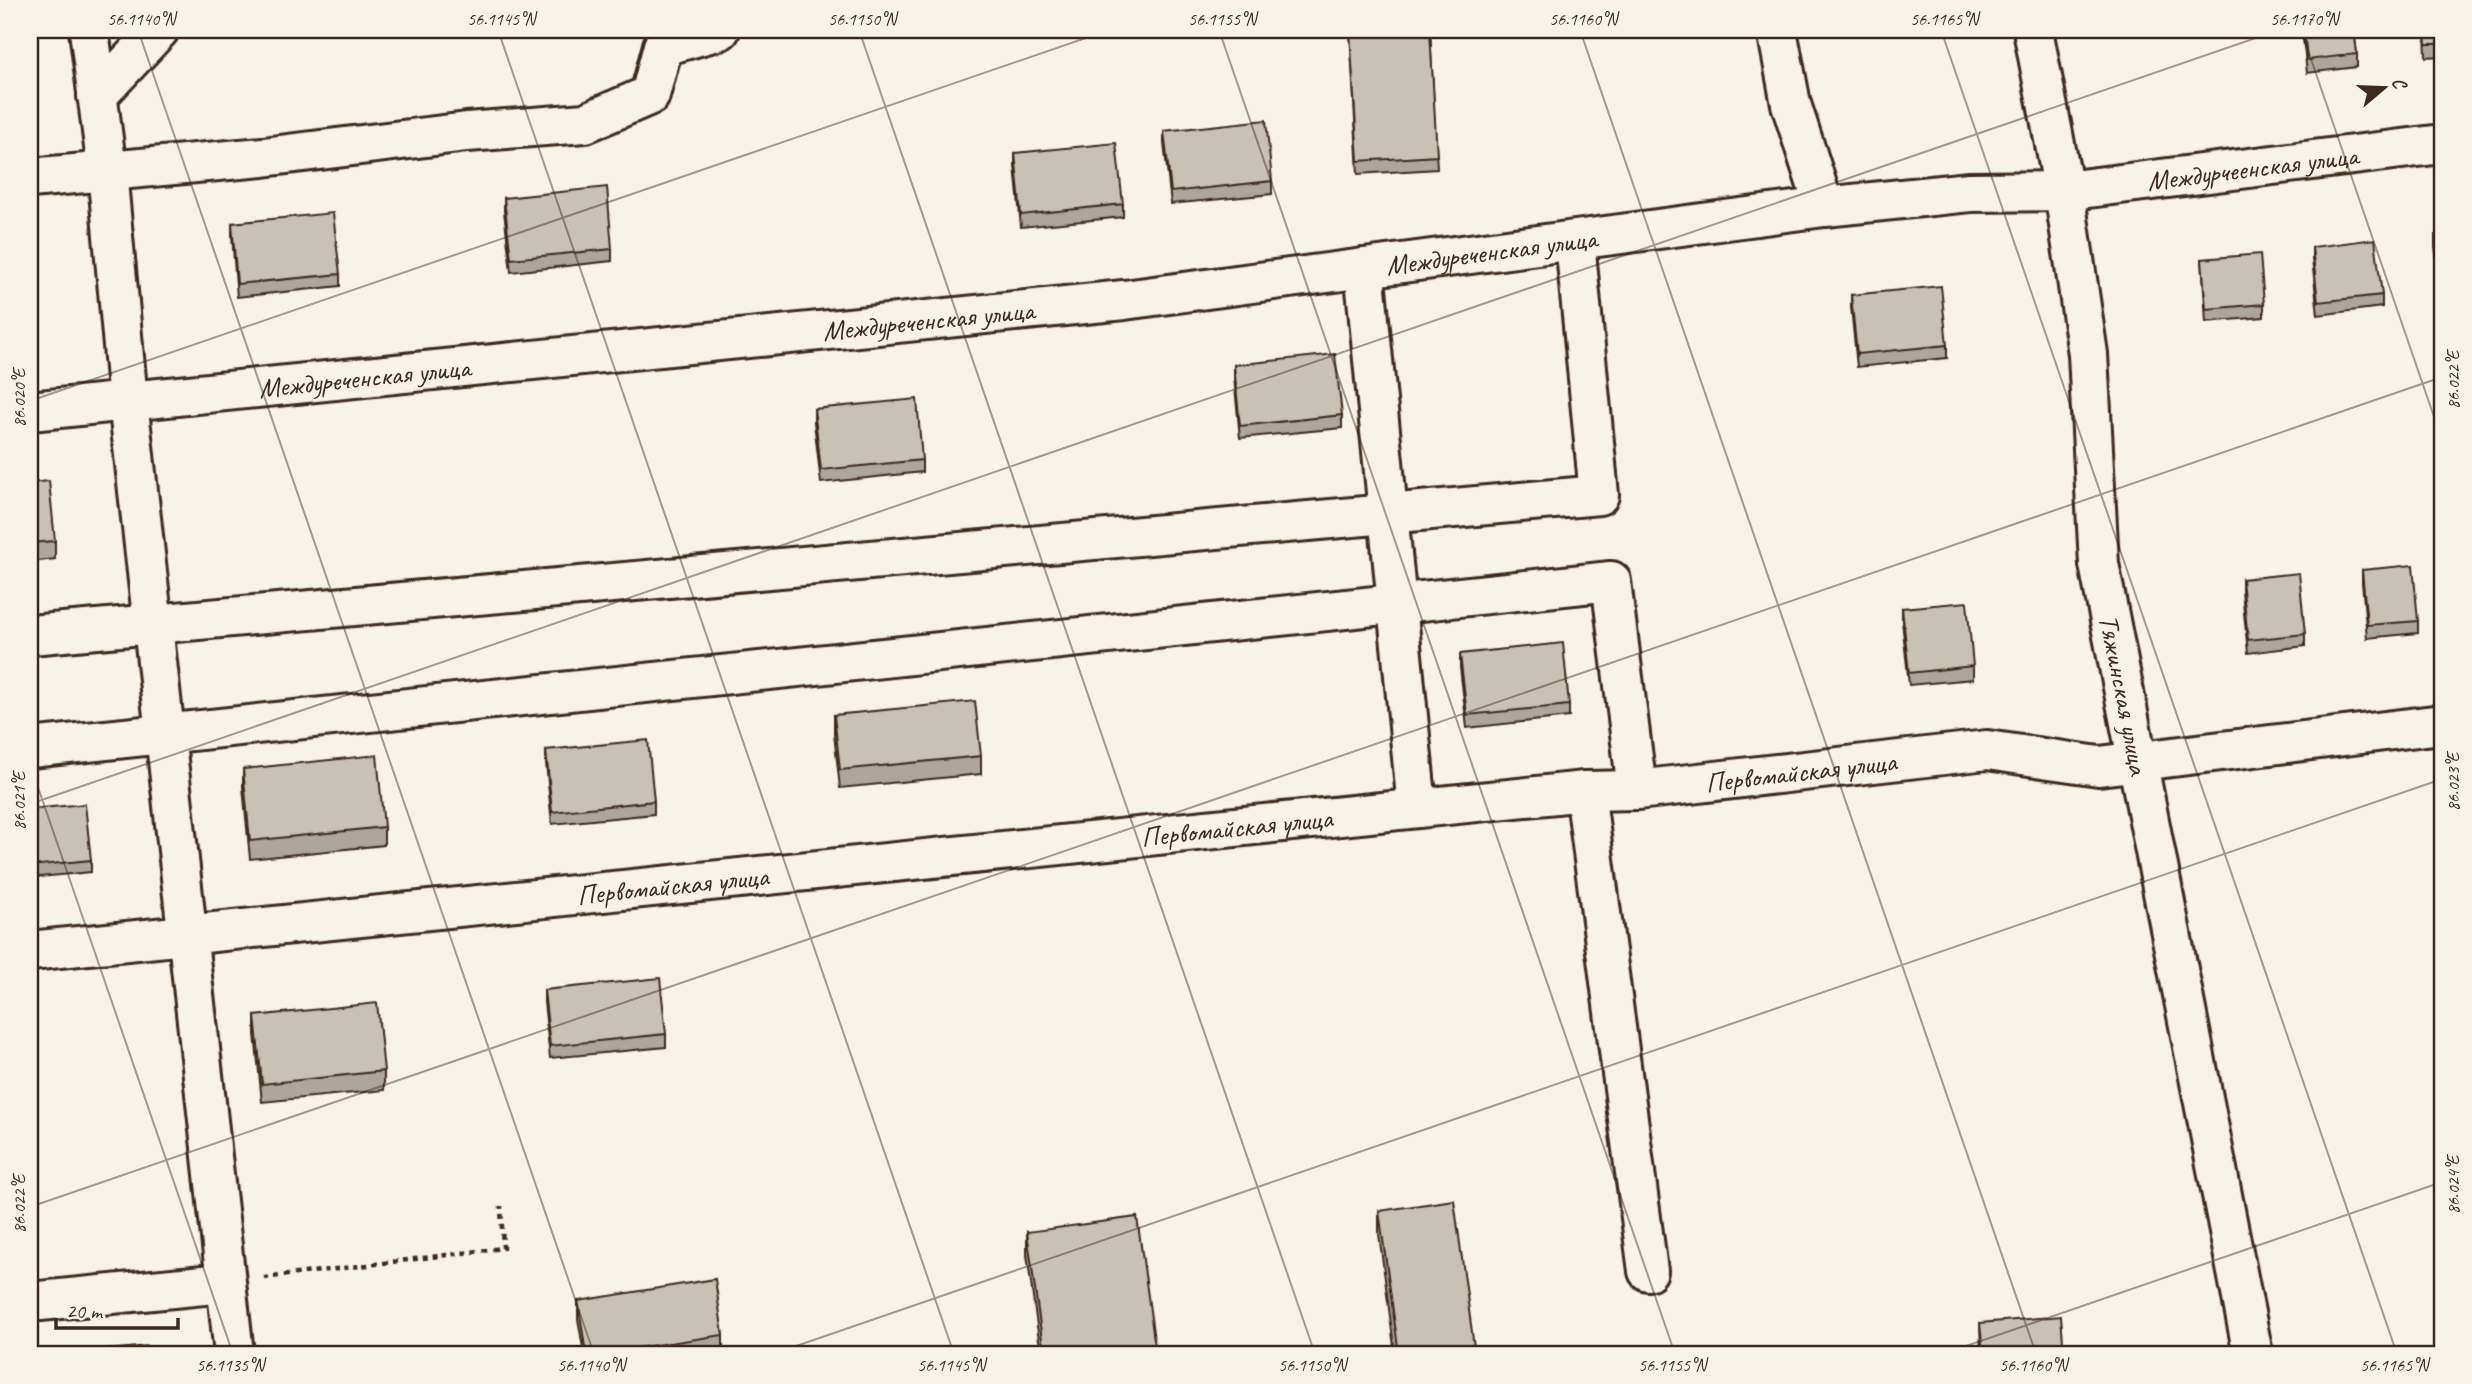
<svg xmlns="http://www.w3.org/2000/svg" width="2472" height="1384" font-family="Caveat,sans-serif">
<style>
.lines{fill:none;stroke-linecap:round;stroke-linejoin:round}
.minor-casing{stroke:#3b2a1e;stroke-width:44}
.path{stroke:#3b2a1e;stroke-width:4.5;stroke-dasharray:5 5;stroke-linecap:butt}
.minor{stroke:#f7f3e8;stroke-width:38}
.wall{fill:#aca69d;stroke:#3b2a1e;stroke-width:2}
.building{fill:#c8c1b6;stroke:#3b2a1e;stroke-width:2}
.ticks{fill:none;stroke:#3b2a1e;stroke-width:2;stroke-opacity:0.45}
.labels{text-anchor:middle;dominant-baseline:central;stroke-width:7;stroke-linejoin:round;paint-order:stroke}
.street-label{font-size:28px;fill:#3b2a1e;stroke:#f7f3e8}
.neatline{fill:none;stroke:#3b2a1e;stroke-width:2.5}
.ticks-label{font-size:18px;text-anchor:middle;fill:#3b2a1e}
</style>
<rect width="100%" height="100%" fill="#f7f3e8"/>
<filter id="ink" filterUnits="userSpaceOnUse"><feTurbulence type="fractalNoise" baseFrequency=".0143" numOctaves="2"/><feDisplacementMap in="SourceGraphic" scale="14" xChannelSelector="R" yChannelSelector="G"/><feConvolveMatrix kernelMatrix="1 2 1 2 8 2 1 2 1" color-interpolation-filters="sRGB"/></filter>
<g filter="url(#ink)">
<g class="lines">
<defs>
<g id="minor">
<path d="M89,30l18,140 21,231 106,953"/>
<path id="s1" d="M1777,30l14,74 33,103 146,-15 94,-1 378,-47"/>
<path id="s2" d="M2033,30l31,161 24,163 11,210 154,790"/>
<path d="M97,96l62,-66"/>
<path d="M30,178l233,-21 204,-25 118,-9 65,-28 13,-49 57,-16"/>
<path d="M1364,268l53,540"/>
<path id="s3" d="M30,411l1094,-111 700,-93"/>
<path d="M30,635l1569,-140 -24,-254"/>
<path d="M30,748l1581,-167 26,209"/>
<path d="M1585,791l63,480"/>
<path id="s4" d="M30,951l1555,-160 52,-1 350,-40 112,16 343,-42"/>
<path d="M30,1302l194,-19"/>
</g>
</defs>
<use href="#minor" class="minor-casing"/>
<path class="path" d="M264,1278l239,-30 -2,-42"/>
<use href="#minor" class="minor"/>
</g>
<path class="wall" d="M1350,30h80l7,139 -79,5z
M2302,30h52l3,24v13l-50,6z
M2425,30h17v26l-16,1z
M1164,131l108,50v13l-101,10 -7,-61z
M1015,153l108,51v13l-102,10 -6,-61z
M504,198l108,51v12l-101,11 -7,-61z
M232,223l108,51v12l-103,11 -5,-61z
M2442,234v59l-7,-46v-12z
M2312,247l70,48v12l-64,8 -6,-56z
M2202,259l62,45v13l-58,5z
M30,262l5,48v12l-5,1z
M1851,295l96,50v13l-90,9 -6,-60z
M1234,365l108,50v13l-102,10 -6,-61z
M814,409l108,51v12l-101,11 -7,-61z
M30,483l25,58v18l-25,3z
M2362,570l56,51v12l-51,5 -5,-56z
M2242,579l63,55v12l-57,7 -6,-61z
M1902,608l71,58v13l-64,6 -7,-64z
M1460,654l109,51v12l-102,11 -7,-61z
M834,715l147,41v18l-141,14 -6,-54z
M546,750l108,51v13l-102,10 -6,-61z
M243,769l141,58v18l-134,14 -7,-72z
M30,809l61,51v12l-61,6z
M544,990l122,44v13l-116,11 -6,-56z
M255,1016l129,55v19l-122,12 -7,-68z
M1379,1211l96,143h-80l-16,-120z
M1027,1232l129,122h-115l-14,-99z
M578,1301l145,34v18l-9,1h-130l-6,-35z
M1980,1323l84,31h-83z"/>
<path class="building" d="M1350,30h80l7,126 -79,5z
M2304,30h50l3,24 -50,6z
M2425,30h17v14h-16z
M1266,120l6,61 -101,11 -7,-61z
M1116,143l7,61 -102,11 -6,-62z
M607,187l5,62 -101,10 -7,-61z
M333,213l7,61 -103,10 -5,-61z
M2442,234v46l-7,-45z
M2375,239l7,56 -64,7 -6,-55z
M2260,254l4,50 -58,5 -4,-50z
M30,262l5,48h-5z
M1941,286l6,59 -90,9 -6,-59z
M1335,354l7,61 -102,11 -6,-61z
M917,399l5,61 -101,10 -7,-61z
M49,481l6,60 -25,2v-60z
M2413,565l5,56 -51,4 -5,-55z
M2299,573l6,61 -57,6 -6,-61z
M1967,602l6,64 -64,7 -7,-65z
M1563,643l6,62 -102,10 -7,-61z
M975,701l6,55 -141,14 -6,-55z
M648,740l6,61 -102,11 -6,-62z
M377,755l7,72 -134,14 -7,-72z
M85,804l6,56 -61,6v-57z
M660,978l6,56 -116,12 -6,-56z
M377,1003l7,68 -122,13 -7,-68z
M1454,1200l21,154h-78h2l-20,-143z
M1137,1217l19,137h-112l-17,-122z
M715,1279l8,56 -126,19h-11l-8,-53z
M2061,1316l3,38h-81l-3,-31z
M148,1346l1,8h-85z"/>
</g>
<path class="ticks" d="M138,30l456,1324M498,30l456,1324M859,30l456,1324M1219,30l456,1324M1580,30l456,1324M1941,30l456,1324M2301,30l141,410M30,401l1079,-371M30,764l203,590M30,804l2249,-774M30,1207l2412,-830M773,1354l1669,-575M1943,1354l499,-172"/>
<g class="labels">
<g class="street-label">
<text stroke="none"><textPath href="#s1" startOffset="614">Междурчеенская улица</textPath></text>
<text stroke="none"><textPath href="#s3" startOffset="1470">Междуреченская улица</textPath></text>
<text stroke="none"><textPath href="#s3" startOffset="903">Междуреченская улица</textPath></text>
<text stroke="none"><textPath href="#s3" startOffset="336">Междуреченская улица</textPath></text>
<text stroke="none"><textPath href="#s2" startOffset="672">Тяжинская улица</textPath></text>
<text stroke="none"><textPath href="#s4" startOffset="1780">Первомайская улица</textPath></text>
<text stroke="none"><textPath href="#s4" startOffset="1213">Первомайская улица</textPath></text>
<text stroke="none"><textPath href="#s4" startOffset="646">Первомайская улица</textPath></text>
</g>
</g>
<rect width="2472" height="1384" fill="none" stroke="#f7f3e8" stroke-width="77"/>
<g transform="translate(2384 88) rotate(71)" stroke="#f7f3e8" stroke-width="5" paint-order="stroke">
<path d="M0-5L12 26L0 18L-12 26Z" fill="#3b2a1e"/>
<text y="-10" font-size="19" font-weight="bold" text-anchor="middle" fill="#3b2a1e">С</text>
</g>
<path d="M56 1318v10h122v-10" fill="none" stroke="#3b2a1e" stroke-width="3.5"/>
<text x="66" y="1318" font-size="21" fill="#3b2a1e" stroke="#f7f3e8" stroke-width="5" paint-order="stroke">20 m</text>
<rect x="38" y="38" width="2396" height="1308" class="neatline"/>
<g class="ticks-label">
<text x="141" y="25">56.1140°N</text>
<text x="501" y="25">56.1145°N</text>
<text x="862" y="25">56.1150°N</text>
<text x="1222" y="25">56.1155°N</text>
<text x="1583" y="25">56.1160°N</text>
<text x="1944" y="25">56.1165°N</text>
<text x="2304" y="25">56.1170°N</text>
<text transform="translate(2453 380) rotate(-90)" y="6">86.022°E</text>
<text transform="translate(19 398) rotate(-90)" y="6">86.020°E</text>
<text transform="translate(2453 782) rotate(-90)" y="6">86.023°E</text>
<text transform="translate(19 801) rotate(-90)" y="6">86.021°E</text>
<text transform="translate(2453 1185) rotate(-90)" y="6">86.024°E</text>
<text transform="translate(19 1204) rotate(-90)" y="6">86.022°E</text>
<text x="230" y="1371">56.1135°N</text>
<text x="591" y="1371">56.1140°N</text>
<text x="951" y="1371">56.1145°N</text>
<text x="1312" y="1371">56.1150°N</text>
<text x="1672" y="1371">56.1155°N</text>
<text x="2033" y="1371">56.1160°N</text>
<text x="2394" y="1371">56.1165°N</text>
</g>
</svg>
